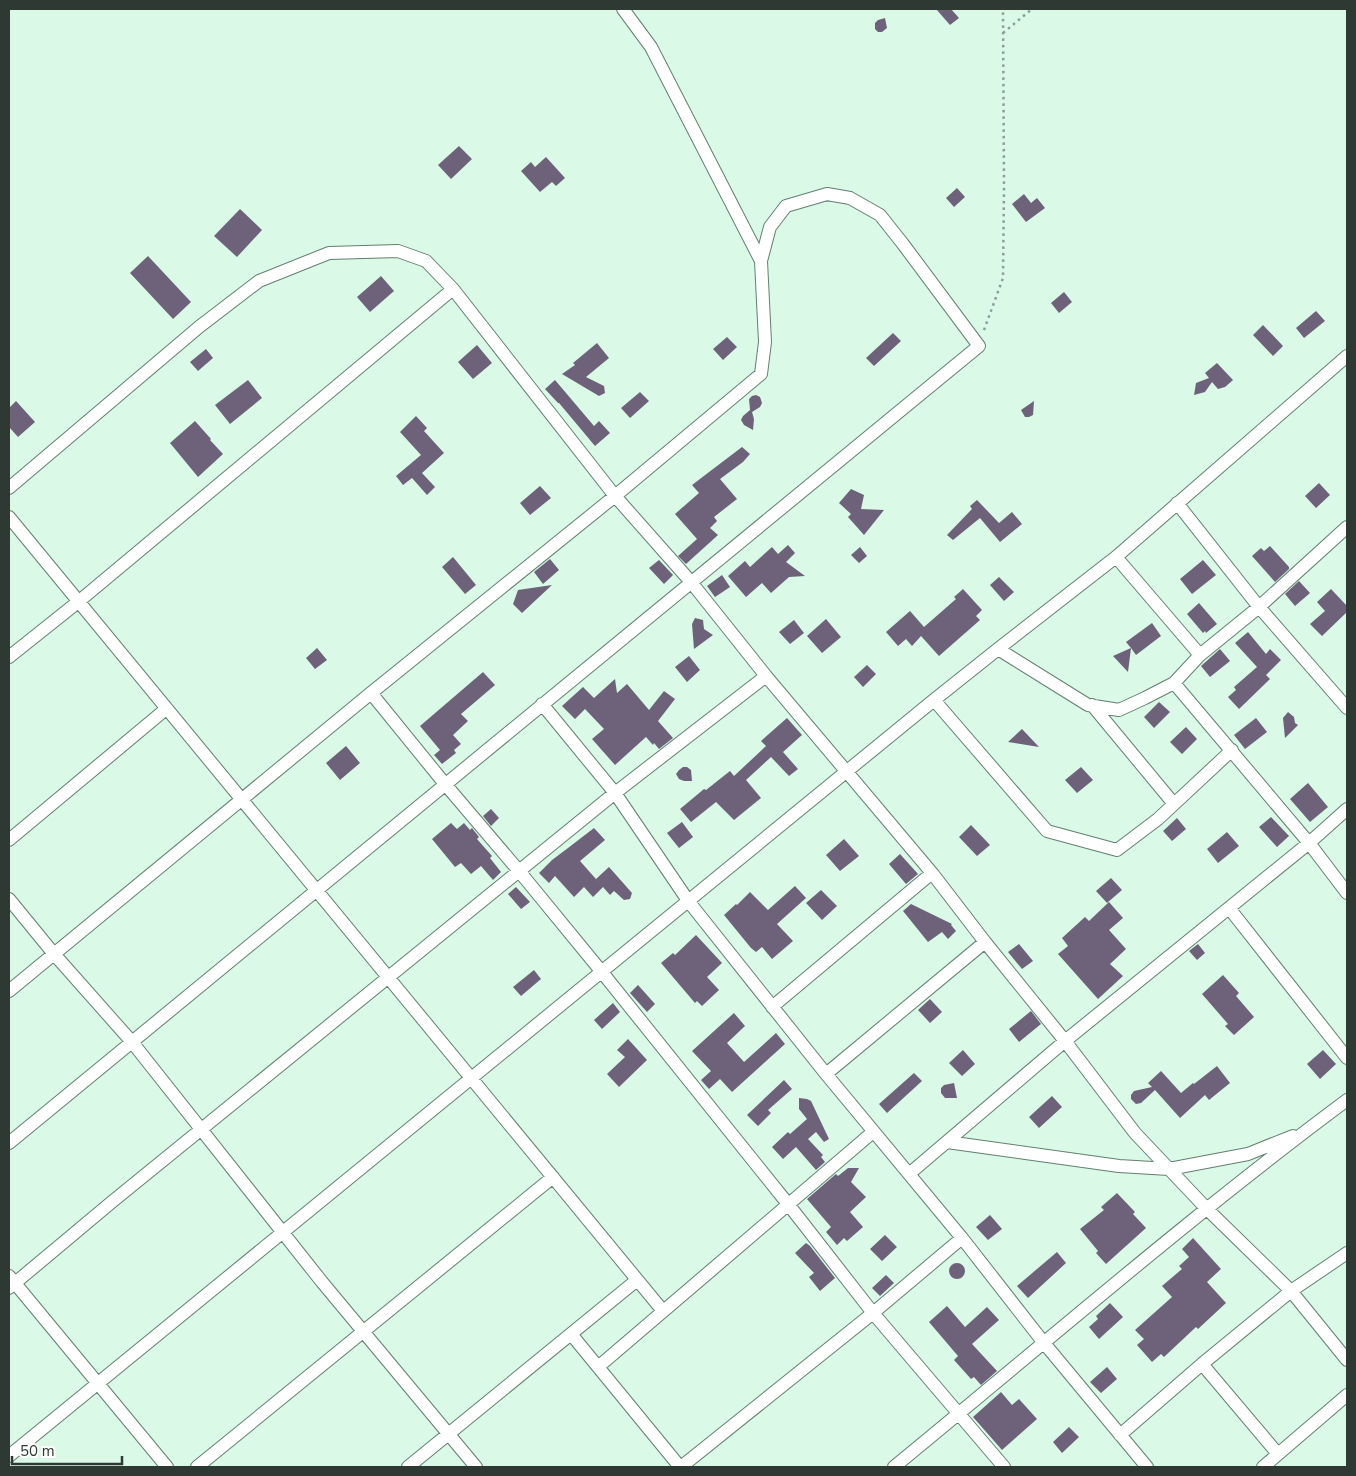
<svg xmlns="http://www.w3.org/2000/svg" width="1356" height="1476" font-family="'Nunito Sans',sans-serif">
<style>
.building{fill:#6e627a}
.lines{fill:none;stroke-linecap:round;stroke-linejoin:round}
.minor-casing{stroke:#637f6f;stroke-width:14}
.path{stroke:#899f92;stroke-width:2.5;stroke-dasharray:2.5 4;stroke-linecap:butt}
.minor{stroke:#fff;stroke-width:12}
</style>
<rect width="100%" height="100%" fill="#daf9e7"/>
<path class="building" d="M936,9h15l8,9 -9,7z
M885,18l2,10 -5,4h-4l-3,-3v-6l3,-3z
M459,146l13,13 -21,20 -13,-14z
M546,157l19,21 -9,8 -4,-4 -12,10 -19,-21 10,-9 4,5z
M957,188l8,9 -11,10 -8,-9z
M1024,194l7,9 6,-5 8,10 -19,14 -14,-18z
M240,209l22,21 -25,27 -23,-21z
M148,256l43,46 -18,17 -43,-46z
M381,276l13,15 -24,21 -13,-15z
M1064,292l8,10 -13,11 -8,-10z
M1316,311l9,10 -21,17 -8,-10z
M1263,325l20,21 -10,10 -20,-21z
M893,333l8,8 -27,25 -8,-8z
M727,337l10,10 -14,13 -10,-11z
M597,343l12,15 -23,19 18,9 1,7 -6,3 -37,-22 13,-9 -2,-2z
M477,345l15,18 -19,16 -15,-17z
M206,349l7,9 -15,13 -8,-9z
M1217,363l16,17 -8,7 -7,2 -6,-7 -7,10 -11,3 2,-12 13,-5 -4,-5z
M248,380l14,18 -32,26 -15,-19z
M555,380l39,46 5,-5 11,12 -15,13 -36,-43h-1l-13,-14z
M640,392l9,9 -19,17 -9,-10z
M756,395l4,2 2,6 -2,4 -8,5 2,7 -1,11 -9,-5 -3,-5 2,-4 7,-6 -1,-11 3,-3z
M16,401l19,21 -17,15 -9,-10v-19z
M1034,401l-1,14 -4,2h-4l-4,-7z
M416,416l11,12 -3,3 20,22 -22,20 13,14 -8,8 -15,-17 -9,7 -7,-9 25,-21 -21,-23z
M195,421l16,18 -1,1 13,14 -25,23 -28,-34z
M742,447l8,7 -7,8 -23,17 17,20 -23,18 3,4 -7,7 8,7 -32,29 -8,-8 19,-17 -22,-25 24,-21 -7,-8z
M1319,483l11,12 -14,13 -11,-12z
M540,486l11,12 -21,17 -10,-12z
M851,489l13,6 -3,14 23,1 -20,25 -16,-18 3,-3 -12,-11z
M977,500l22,23 13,-11 10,12 -22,18 -20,-24 -27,22 -6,-5 25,-26 -2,-3z
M788,545l7,8 -9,9 19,14 -16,1 -18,16 -9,-10 -16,14 -18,-21 17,-15 5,6 22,-20 6,7z
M1270,546l19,21v2l-14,13 -23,-26 9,-8 3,3z
M860,547l7,9 -8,7 -8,-8z
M453,557l23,28 -11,9 -23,-27z
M550,559l9,11 -16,14 -9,-12z
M659,560l14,15 -9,9 -15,-16z
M1203,560l13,15 -24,19 -12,-15z
M722,575l8,12 -15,10 -8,-11z
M999,577l15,15 -10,9 -14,-16z
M1299,581l11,12 -15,13 -10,-12z
M552,585l-30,28 -9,-9 5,-14z
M963,589l19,21 -6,6 4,4 -41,36 -18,-20 -9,10 -6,-7 -8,7 -12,-14 24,-21 14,16 32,-28 -2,-2z
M1331,589l16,17v6l-25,24 -12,-12 15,-13 -8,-9z
M1199,603l18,21 -11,9 -1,-2 -2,2 -16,-19z
M695,618l8,2 1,9 9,6 -19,14 -2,-25z
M826,619l15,18 -19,16 -15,-17z
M794,620l10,13 -14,11 -11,-12z
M1152,623l9,13 -25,19 -5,-7 -3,24 -15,-16 18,-8 -5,-6z
M1248,632l18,22 4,-5 11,11 -15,15 4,4 -31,30 -11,-12 8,-7 -2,-3 23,-20 -22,-24z
M317,648l10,12 -12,9 -9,-11z
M1220,649l10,12 -20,16 -9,-11z
M689,656l11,14 -13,12 -12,-15z
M867,665l9,9 -13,13 -9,-10z
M483,672l12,13 -34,29 7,7 -15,14 8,9 -7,6 2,3 -14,11 -8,-9 6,-5 -20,-24z
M615,679l2,14 10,-9 22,26 15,-19 11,8 -17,22 15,17 -14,11 -5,-6 -1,2 -7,-8 -31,28 -23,-26 12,-10 -19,-20 -10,10 -13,-13 21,-19 11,11z
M1159,702l11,10 -16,16 -10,-11z
M1288,712l6,5 1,6 3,2 -13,13 -2,-20z
M787,718l15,17 -19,17 15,17 -9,7 -18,-19 -25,23 15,18 -27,22 -18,-18 -25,20 -11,-13 24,-20 2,1 24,-19 4,5 32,-30 -5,-5z
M1256,718l11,14 -22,17 -11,-14z
M1186,727l11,12 -15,15 -12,-12z
M1022,729l17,18 -31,-5z
M346,746l14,17 -20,17 -14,-17z
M683,767h4l4,3 1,11h-8l-5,-2 -3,-5 3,-4z
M1081,767l12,13 -16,13 -12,-13z
M1308,783l20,24 -18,15 -20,-23z
M491,809l8,9 -8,8 -8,-10z
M1271,817l18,19 -12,11 -18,-20z
M1177,818l9,11 -14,12 -9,-10z
M682,822l11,15 -14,11 -12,-15z
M451,823l6,6 7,-6 6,7 2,-2 7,9 -2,2 15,17 -2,2 11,14 -8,8 -12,-14 -10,8 -10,-11 -6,4 -23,-28z
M971,825l19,20 -13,11 -18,-19z
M594,828l11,12 -25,21 23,26 -10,10 -9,-10 -10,10 -19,-21 -6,7 -10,-10 13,-13 16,-12z
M1227,832l12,14 -21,17 -11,-14z
M844,839l15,17 -19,15 -14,-16z
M900,854l18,20 -12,10 -17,-20z
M609,867l23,26 -2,6 -6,1 -10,-9 -4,4 -14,-16z
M1111,878l11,12 -15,13 -11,-12z
M795,886l11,12 -29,26 16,17 -21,18 -10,-12 -6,5 -5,-4 -27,-33 12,-11 1,1 13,-13 18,18z
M516,887l14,15 -9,7 -13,-15z
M821,890l16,16 -15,14 -16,-17z
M1109,902l14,16 -14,12 17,19 -16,15 13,12 -25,23 -40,-45 10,-8 -6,-8 23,-21 4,4z
M911,904l41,20 -1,1 5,6 -8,8 -6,-7 -14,10 -25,-31z
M696,935l26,28 -15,14 12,13 -17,16 -5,-5 -2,2 -34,-40 12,-10 2,2z
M1019,944l14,17 -11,8 -14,-17z
M1198,944l7,9 -8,7 -8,-9z
M534,970l7,9 -20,17 -8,-9z
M1223,975l16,18 -3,3 18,21 -20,18 -9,-9 3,-2 -26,-30z
M638,985l17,19 -8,8 -17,-19z
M930,999l12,13 -12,11 -12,-13z
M613,1003l7,9 -18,17 -8,-9z
M1031,1011l10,13 -22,18 -10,-13z
M734,1013l11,13 -18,17 17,19 32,-29 9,11 -53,48 -12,-13 -11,10 -8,-9 10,-9 -19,-20z
M628,1039l19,21 -28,27 -12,-13 18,-17 -8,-7z
M963,1050l12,14 -13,12 -13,-13z
M1323,1050l13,14 -16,15 -13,-15z
M1217,1066l13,17 -21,17 -4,-5 -25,23 -25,-28 -14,13 -5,1 -5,-5v-4l3,-4 18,-4 -4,-4 13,-12 20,22 12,-10 1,1z
M914,1073l8,8 -35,32 -8,-9z
M784,1080l8,9 -24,21 3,3 -13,13 -11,-11z
M954,1083l3,15h-12l-4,-5v-5l3,-3z
M1052,1096l10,11 -23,21 -10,-11z
M799,1098l8,1 4,2 18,38 -5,3 -8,-10 -8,7 15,16 -2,2 4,5 -9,8 -20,-23 -13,12 -11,-12 16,-15 2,2 17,-15 -8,-10z
M848,1168h11l-8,14 15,15 -16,15 13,15 -16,14 -3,-3 -7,7 -11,-13 5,-5 -24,-28 29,-25 2,2z
M1117,1193l18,19 -2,2 13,14 -40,36 -10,-11 2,-2 -18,-22 24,-19 -3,-3z
M990,1215l12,14 -14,11 -12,-13z
M885,1235l12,12 -15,14 -12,-12z
M1193,1238l28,31 -14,13 19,21 -28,26 -2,-2 -32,30 -3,-3 -9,8 -15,-17 7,-6 -9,-9 37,-33 -10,-11 20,-17 -3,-3 10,-9 -7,-8z
M806,1243l4,3 25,32 -15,13 -11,-14 5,-4 -19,-20z
M1057,1252l9,11 -38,35 -11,-12z
M949 1271a8 8 0 1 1 16 0a8 8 0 1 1-16 0Z
M886,1275l8,8 -14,13 -8,-8z
M1110,1303l13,14 -24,22 -10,-12 9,-8 -2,-3z
M947,1306l18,21 22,-20 12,13 -27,24 25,27 -16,14 -7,-8 -3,2 -17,-19 4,-4 -29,-34z
M1107,1367l10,12 -16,14 -11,-11z
M1001,1392l11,13 7,-6 18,20 -35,31 -29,-33z
M1069,1427l10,10 -17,16 -9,-11z"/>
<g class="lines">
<defs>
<path id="minor" d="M623,9l28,38 110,214
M9,488l190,-161 60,-46 70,-28 69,-2 28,10 27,28 162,207 76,86 75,94 166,197 53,69 80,99 70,92 72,76 84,82 56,69
M1177,503l82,104 88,101
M9,517l654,794
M1116,557l84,98
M998,649l90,56 31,5 26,-12 29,-15 26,-28 59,-48 88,-80
M9,657l69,-55 375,-313
M1174,683l135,160 38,50
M371,693l74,91 74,87 82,100 187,233 85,109 131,154
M934,700l113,131 70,19 41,-31 74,-69
M542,704l73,89 74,109 137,172 136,164 82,105 103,124
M1092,705l82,99
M9,840l157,-131
M9,899l45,55 78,88 190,240 154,185
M1229,908l118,150
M9,991l362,-298 244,-197 146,-122 4,-32 -4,-81 9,-34 16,-21 41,-12 23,4 30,17 23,29 76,102 -970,797
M772,1007l160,-134
M826,1074l159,-132
M947,1142l172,24 50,3 79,-15 45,-18
M909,1174l156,-133 244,-198 38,-34
M9,1276l158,191
M9,1288l104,-87 406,-330 96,-78 151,-117
M571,1334l109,133
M1202,1364l76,90
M598,1367l275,-235
M1120,1435l82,-71 89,-73 56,-38
M9,1456l925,-756 64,-51 118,-92 231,-201
M197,1467l356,-290
M408,1467l229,-187
M681,1467l192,-154 89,-75
M894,1467c150,-123 297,-251 453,-367
M1263,1467l84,-72"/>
</defs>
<use href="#minor" class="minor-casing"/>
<path class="path" d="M1003,33l29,-24
M984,330l19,-52 1,-91 -1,-178"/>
<use href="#minor" class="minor"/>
</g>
<rect width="1356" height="1476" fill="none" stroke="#2d3932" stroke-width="20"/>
<path d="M12 1456v8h110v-8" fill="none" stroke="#2d3932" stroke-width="2.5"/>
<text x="20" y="1456" font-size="15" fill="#2d3932" stroke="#ffffff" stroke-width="4" paint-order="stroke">50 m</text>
</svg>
